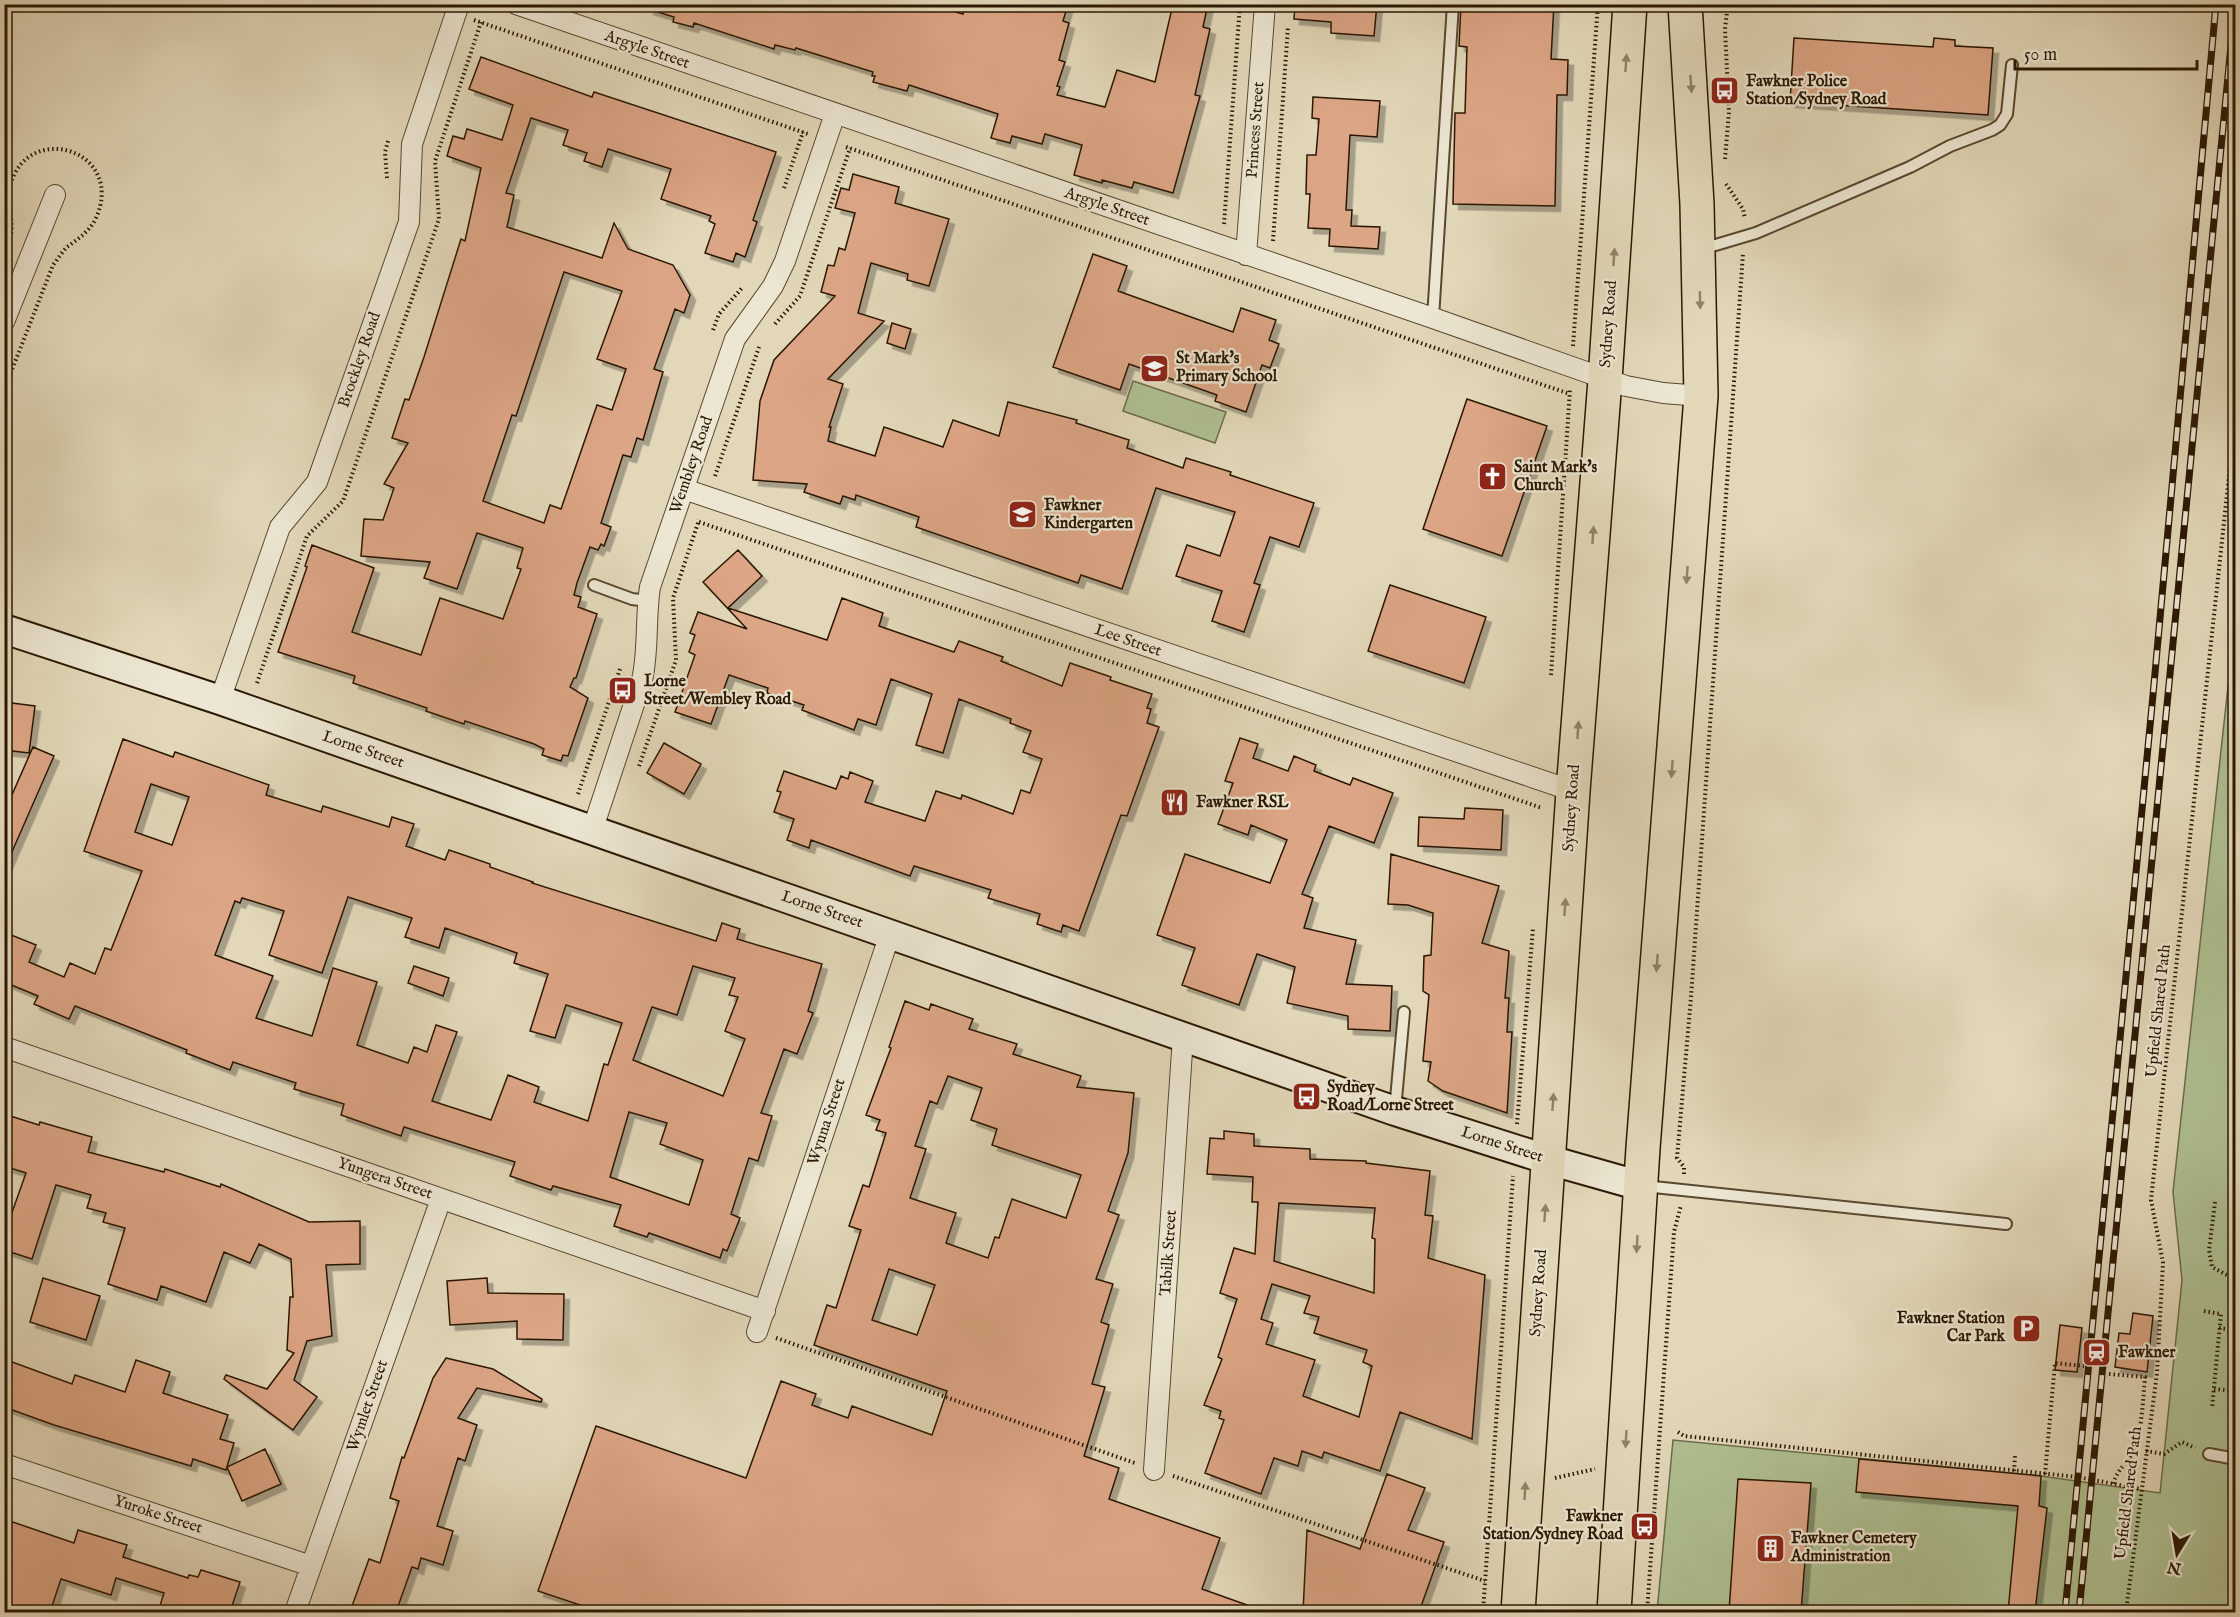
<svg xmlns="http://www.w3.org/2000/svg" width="2240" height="1617" font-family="'IM FELL English',serif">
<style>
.green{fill:#afc092;stroke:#6d6c4a;stroke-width:1.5}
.building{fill:#dca585;stroke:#2b1803;stroke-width:1.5;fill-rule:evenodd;filter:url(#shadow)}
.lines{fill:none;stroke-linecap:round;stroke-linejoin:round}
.lane-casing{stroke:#594830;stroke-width:14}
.street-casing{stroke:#594830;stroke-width:22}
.secondary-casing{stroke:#2b1803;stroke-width:32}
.highway-casing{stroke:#2b1803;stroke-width:36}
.path{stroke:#2b1803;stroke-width:4;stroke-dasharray:1.5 3;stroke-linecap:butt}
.lane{stroke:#ece6d2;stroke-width:10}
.street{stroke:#ece6d2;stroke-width:20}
.secondary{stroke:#ece6d2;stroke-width:28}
.highway{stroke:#e2d8b9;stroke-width:33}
.rail-casing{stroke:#2b1803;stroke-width:7}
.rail{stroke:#ece6d2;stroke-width:4.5;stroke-dasharray:14;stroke-linecap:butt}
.oneway{fill:#908267}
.labels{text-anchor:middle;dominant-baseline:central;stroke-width:4.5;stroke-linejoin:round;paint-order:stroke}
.street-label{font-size:16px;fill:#2b1803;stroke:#ece6d2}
.poi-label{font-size:16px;font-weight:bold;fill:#2b1803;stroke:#ece6d2;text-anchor:start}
</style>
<defs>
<filter id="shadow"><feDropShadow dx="5.5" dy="5.5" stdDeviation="0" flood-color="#0004"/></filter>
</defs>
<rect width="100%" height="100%" fill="#e2d8b9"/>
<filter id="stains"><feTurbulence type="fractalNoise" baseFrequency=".00333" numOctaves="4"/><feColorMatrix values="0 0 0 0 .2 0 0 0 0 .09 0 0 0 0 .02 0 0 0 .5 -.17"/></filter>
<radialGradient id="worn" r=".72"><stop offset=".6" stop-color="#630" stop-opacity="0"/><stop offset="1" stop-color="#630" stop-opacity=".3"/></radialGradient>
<path class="green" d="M1133,381l93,31 -11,31 -92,-32z
M2235,622v990h-578l16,-172 368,36 119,17 22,-213 -9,-88z"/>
<path class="building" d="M649,4h278l36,10 2,-10h91l11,4 -4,13 6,2 -10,37 6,2 -8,24 3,1 -3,8 48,12 12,-37 38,12 18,-78h35l-5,23 7,2 -15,66 5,1 -27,97 -39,-11 -2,6 -30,-8v3l-28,-8 8,-30 -37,-11 -3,10 -30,-8 -2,7 -19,-5 7,-24 -89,-29 -2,6 -34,-9 2,-6h-3l1,-4 -77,-24 -1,2 -20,-5 -1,4 -80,-26 -1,4 -20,-5 1,-5 -26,-8z
M1295,4h82l-3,32 -43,-3v-11l-37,-3z
M1461,4h93l-3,55 17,1 -1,35h-10l-2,111 -102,-2 2,-91h10l2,-66 -8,-1z
M1794,38l139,9 1,-9 21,2v6l38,2 -5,67 -198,-13z
M481,57l111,40 2,-5 182,60 -23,68 4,2 -12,35 -9,-4 -3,9 -28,-9 10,-29 -6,-3 2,-5 -50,-17 10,-30 -63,-20 -6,18 -18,-6 3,-8 -24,-8 5,-15 -37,-12 -25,75 8,2 -7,32 95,31 12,-35 14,26 45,16 17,30 -6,18 -9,-4 -21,60 9,3 -20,68 -6,-2 -6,19 -8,-2 -22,68 10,4 -7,19 -3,-2 -3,6 -8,-3 -13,36 -3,12 7,2 -3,10 19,7 -21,64h-2l-4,9 18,11 -20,58 -5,-1 -2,6 -19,-6 2,-6 -10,-5 -69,-23 -1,3 -38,-13 1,-3 -74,-25 2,-7 -77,-24 29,-85 -2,-1 7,-21 62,23 -22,64 69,23 19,-57 63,21 18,-50 -4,-1 6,-20 -46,-15 -20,56 -33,-11 6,-16 -69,-6 3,-37 19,1 11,-32 -10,-4 24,-41 -16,-5 13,-39 4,1 15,-43 37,-118 4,2 16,-73 -34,-12 6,-20 11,3 3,-10 35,11 11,-35 -44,-16zM564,272l58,19 -25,68 29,10 -14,41 -15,-5 -36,104 -11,-4 -6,18 -61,-22 29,-86 4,1z
M1313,97l67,4 -3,36 -27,-2 -4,75h6l-1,16 29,1 -2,22 -49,-3 1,-17 -22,-1 2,-34h-4l1,-39h9l3,-36 -7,-1z
M853,174l46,13 -4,16 54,16 -20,67 -22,-6 1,-6 -37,-11 -13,50 26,8 -56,58 15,5 -14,43h2l-3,14 47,15 9,-29 59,20 10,-27 46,16 9,-34 69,18 -1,3 53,17 -2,8 56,20 3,-10 45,14 -1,3 84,28 -15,44 -29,-10 -16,46 6,2 -16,47 -32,-11 10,-30 -46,-15 11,-31 33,11 15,-44 -79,-24 -34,101 -41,-14 -3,8 -162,-56 3,-10 -63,-22 -1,5 -12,-4 -3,8 -36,-12 3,-8 -54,-4 7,-79 14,-41 61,-64 -14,-4 7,-27 6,1 5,-18 6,2 10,-37 -20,-5 6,-20 8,2z
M1093,254l34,12 -9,25 115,41 8,-24 35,12 -7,20 10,4 -9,24 -8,-3 -16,47 -31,-11 2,-6 -88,-31 -9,26 -67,-23z
M892,323l19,6 -6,20 -18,-6z
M1467,399l80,27 -45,130 -79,-27z
M738,550l24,26 -34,32 99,32 15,-42 41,15 -4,13 75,26 5,-11 44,16 -2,4 61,25 8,-23 41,14 -1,3 42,14 -5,14 4,1 -4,14 12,4 -32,89 -6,-1 -42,116 -16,-6 -2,7 -24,-8 3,-10 -52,-16 3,-8 -77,-24 -4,10 -99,-36 -2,8 -22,-8 7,-21 -20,-7 7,-20 -4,-1 7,-20 52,18 5,-13 7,3 2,-7 23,9 -8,21 60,19 11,-30 25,8 1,-4 51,19 8,-24 9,3 12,-34 -19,-7 8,-21 -21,-8 1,-4 -52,-20 -16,54 -27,-8 16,-51 -41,-15 -15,46 -18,-6 -4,11 -52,-20 2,-5 -37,-12 1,-5 -39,-13 -18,49 -36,-12 20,-57 -6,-3 6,-17 -5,-2 8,-21 49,17 -44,-47z
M1390,585l96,32 -22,66 -96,-32z
M4,702l31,4 -6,47 -25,-3z
M1240,738l18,6 -5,14 35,13 6,-15 22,9 -2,6 36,14 3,-7 40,15 -19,50 -45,-17 -27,68 11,4 -9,30 52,12 -10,44 46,2 -2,45 -42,-2v-13l-61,-13 8,-36 -38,-13 -18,51 -57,-20 13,-37 -38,-13 28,-81 85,29 17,-43 -36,-15 -3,10 -30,-11 15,-41 -8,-2z
M123,739l50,18 2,-5 94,33 -3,10 55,17 2,-6 66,21 3,-10 22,7 -8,22 39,14 4,-10 41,14v3l43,15 -1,1 184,58 6,-18 18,6 -3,10 85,25 -14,47 5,2 -16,41 -13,-5 -23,64 11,3 -14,45 -9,-3 -18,56 9,4 -13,33 -4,-2 -3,9 -71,-25 -2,4 -33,-11 7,-21 -68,-19 -2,4 -41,-14 5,-14 -111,-35 -3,9 -60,-21 3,-11 -50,-15 2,-6 -63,-21 -3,8 -44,-17 1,-3 -112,-44 -6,13 -35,-15 4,-8 -34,-14v-50l32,13 -7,17 35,15 6,-14 25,11 10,-26 6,2 31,-79 -58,-20zM151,784l38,13 -17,48 -37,-13zM348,897l64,21 -7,19 34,11 6,-20 72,25 -3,10 34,11 -18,57 25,7 11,-33 56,18 -14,42 -4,-1 -16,57 -54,-19 5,-15 -31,-12 -17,45 -59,-19 25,-69 -21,-7 -9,27 -13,-5 -6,16 -51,-18 20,-63 -44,-14 -21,68 -56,-18 17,-42 -58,-21 20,-54 5,2 2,-5 42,13 -15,44 53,18zM693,966l42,12 -6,17 9,2 -13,34 20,8 -22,57 -90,-36 19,-53 25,8zM629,1112l38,11 -7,21 43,16 -14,45 -79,-28z
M664,743l37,21 -17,30 -37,-21z
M33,747l21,9 -50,114v-57z
M1465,808l38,2 -2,40 -83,-4 1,-29 45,2z
M1391,854l108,32 -17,57 27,8 -4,47h4l-2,34h5l-5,81 -64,-22 -15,-10 3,-19 -8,-1 6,-66 -6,-4 1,-35 7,-1 2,-42 -25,-8 -20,-1z
M414,966l35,12 -6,18 -35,-13z
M905,1001l24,9 2,-6 42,15 -4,10 48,15 -4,10 68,22 -4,11 57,6 -6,60 -20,58 11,4 -23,64 17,5 -12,38 8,3 -17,59 13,3 -21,69 35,12 -10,31 111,39 -18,51 59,21 -1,2h-659l-63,-21 58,-165 150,52 35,-97 35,13 -4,11 36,13 4,-12 80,29 15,-44 -133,-46 13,-40 9,3 25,-78 -12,-4 14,-41 6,2 17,-54 -10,-3 4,-10 -14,-5 25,-67 -2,-1zM948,1076l34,12 -11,32 26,9 -5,16 89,30 -15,43 -54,-19 -13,39 -4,-1 -7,21 -42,-15 10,-30 -46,-15 16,-49 -11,-3 15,-45 7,3zM889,1269l46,16 -18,50 -45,-15z
M4,1114l35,11 1,-3 52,15 -4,15 76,20 1,-3 55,18 1,-3 88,38 51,-1v43l-34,1 6,71 -25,5 -13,39 23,17 -24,33 -69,-51 2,-4 41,14 27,-36 -7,-3 3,-53h3l-2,-38 -32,-15 -9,19 -26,-11 -18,50 -45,-16 -4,14 -49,-16 17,-56 -22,-6 3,-9 -19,-5 4,-13 -35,-10 -24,74 -28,-9v-15l22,-62 -22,-7z
M1224,1131l30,3v12l56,3v10l56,2v2l64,8 -5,44 8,1 -5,42 57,17 -13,164 -72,-27 -20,59 -56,-19 -2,6 -20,-7 -4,15 -24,-8 -13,36 -56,-21 19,-53 -5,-2 2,-7 -17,-6 18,-46 -4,-2 19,-58 -17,-6 14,-45 21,6 3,-52h-6l1,-25 -46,-3 3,-36 14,1zM1279,1203l96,5 -3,30 3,1 -1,54 -100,-32zM1272,1284l38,12 -6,17 15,4 -5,16 53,17 -4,12 9,4 -13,51 -56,-21 12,-36 -49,-16 7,-21 -12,-4z
M43,1278l57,18 -14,44 -56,-18z
M487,1278l1,15 76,1 -1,46 -46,-1v-18l-67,4 -3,-44z
M2133,1313l20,3 -6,56 -32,-5 4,-34 11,1z
M2060,1325l22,3 -5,44 -22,-2z
M446,1358l47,11 49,30 -1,3 -64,-14 -19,30 19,7 -12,36 -7,-3 -21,68 16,5 -10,34 -22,-7 -3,11 -6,-2 -16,45h-26l-18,-6 17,-47 11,4 19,-62 -9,-3 12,-41 2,1 29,-80z
M4,1359l68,25 3,-9 50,17 11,-32 34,12 -7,21 65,22 -8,24 14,4 -8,27 -33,-11 -2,7 -137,-41 -50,-18z
M265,1449l16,35 -39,17 -15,-34z
M1859,1459l182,17 -2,30 8,2 -12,104h-27l10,-106 -162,-14z
M1387,1474l38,14 -17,42 36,12 -25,70h-116l4,-82 53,19z
M1738,1479l73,4 -10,129h-72z
M4,1519l70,24 4,-13 49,15 -4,12 65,21 1,-3 9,2 3,-7 39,12 -10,30h-72l6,-19 -48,-15 -5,17 -50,-16 -11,33h-46z"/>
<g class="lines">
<defs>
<path id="lane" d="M1702,249l54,-16 154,-66 40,-21 42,-16 8,-5 7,-11 5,-49
M1433,318l20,-314
M594,585l38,14 16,2
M1395,1110l9,-98
M1644,1186l362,38
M2209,1454l27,5"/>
<path id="street" d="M516,4l917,314 193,68 37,7 38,3
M1246,255l19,-251
M4,322l51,-127
M684,489l889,302
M220,700l60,-173 37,-45 92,-260 3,-78 47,-140
M592,831l50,-151c7,-30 3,-62 8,-93l85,-248 38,-53 12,-25 50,-147
M4,1047l761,264
M757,1332l133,-398
M4,1464l307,102
M1154,1470l29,-434
M295,1612l146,-413"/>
<path id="secondary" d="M4,629l216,71 1175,411 154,49 92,26"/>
<path id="highway" d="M1518,1612l55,-821 32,-411 25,-376
M1614,1612l29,-464 58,-752 -4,-192 -12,-200"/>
</defs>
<use href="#lane" class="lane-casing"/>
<use href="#street" class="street-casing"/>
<use href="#secondary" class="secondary-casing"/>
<use href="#highway" class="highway-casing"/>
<path class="path" d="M474,20l334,114
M846,147l724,247
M1725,159l4,-47 -4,-83 3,-25
M387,178l-2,-26 3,-11
M1726,184l17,25 2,10
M784,188l19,-56
M1224,224l16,-220
M1273,241l15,-214
M775,324l25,-28 50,-148
M713,330l6,-16 23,-26
M1573,346l25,-342
M4,390l49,-125c5,-6 9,-13 14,-18 11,-8 23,-16 29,-29 28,-63 -55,-94 -81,-45 -13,25 2,46 -6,72
M715,476l45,-132
M699,522l843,286
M1551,675l19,-286
M257,683l50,-147 36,-35 96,-282 -4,-58 46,-139
M639,766l37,-106 -3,-62 26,-78
M578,794l42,-125
M1517,1124l16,-196
M1684,1174v-7l-7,-9 14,-161 52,-744
M2215,1202l-6,48 3,17 24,13
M2204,1311l17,3 -9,94
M2219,1328l17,2
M776,1338l359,125
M2109,1374l36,3c-2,21 -3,57 -12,75 -7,13 -15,16 -20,32
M2214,1389l22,2
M1678,1432l6,4 394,41 63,12
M2146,1451l18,3 18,-12 13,6
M2014,1471l1,-15
M2045,1474l10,-111 29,3
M1173,1476l312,105
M1555,1478l40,-9
M1483,1612l30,-436
M1647,1612l27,-380 7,-27
M2126,1612l31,-239 6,-110 -12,-63 85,-789"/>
<use href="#lane" class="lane"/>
<use href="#street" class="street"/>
<use href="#secondary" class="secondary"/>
<use href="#highway" class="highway"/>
<defs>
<path id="rail" d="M2065,1612l88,-917 63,-691
M2079,1612l156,-1608"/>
</defs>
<use href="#rail" class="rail-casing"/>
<use href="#rail" class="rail"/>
</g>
<defs><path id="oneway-solid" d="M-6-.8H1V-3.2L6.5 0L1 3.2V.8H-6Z" transform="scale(1.5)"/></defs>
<g class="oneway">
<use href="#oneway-solid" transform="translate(1626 63) rotate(-86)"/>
<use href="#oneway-solid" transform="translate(1691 84) rotate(86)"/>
<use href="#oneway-solid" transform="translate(1614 257) rotate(-86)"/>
<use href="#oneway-solid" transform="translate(1700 300) rotate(89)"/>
<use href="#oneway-solid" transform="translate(1593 535) rotate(-86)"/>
<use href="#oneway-solid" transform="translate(1687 575) rotate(94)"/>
<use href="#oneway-solid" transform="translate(1578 730) rotate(-86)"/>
<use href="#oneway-solid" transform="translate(1672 769) rotate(94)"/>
<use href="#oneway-solid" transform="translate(1565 907) rotate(-86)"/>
<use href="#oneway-solid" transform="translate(1657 963) rotate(94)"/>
<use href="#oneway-solid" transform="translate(1553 1102) rotate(-86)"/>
<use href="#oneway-solid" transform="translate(1545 1213) rotate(-86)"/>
<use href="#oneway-solid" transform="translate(1637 1244) rotate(93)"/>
<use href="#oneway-solid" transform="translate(1626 1439) rotate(93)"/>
<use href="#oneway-solid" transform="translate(1525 1491) rotate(-87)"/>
</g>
<defs>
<symbol id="bus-square" viewBox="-11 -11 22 22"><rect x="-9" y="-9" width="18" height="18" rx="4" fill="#8f2418" stroke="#ece6d2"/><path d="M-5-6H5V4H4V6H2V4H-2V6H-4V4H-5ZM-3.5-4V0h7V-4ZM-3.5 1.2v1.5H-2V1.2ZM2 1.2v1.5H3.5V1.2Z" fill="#fff"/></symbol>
<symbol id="school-square" viewBox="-11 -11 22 22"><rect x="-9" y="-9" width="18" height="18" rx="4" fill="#8f2418" stroke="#ece6d2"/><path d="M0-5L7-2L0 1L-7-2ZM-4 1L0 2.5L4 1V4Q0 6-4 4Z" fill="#fff"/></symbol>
<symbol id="church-square" viewBox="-11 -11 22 22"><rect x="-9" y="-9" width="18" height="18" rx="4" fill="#8f2418" stroke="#ece6d2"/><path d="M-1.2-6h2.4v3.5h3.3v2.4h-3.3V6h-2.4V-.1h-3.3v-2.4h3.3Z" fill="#fff"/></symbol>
<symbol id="restaurant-square" viewBox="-11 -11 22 22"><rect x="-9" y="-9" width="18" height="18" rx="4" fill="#8f2418" stroke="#ece6d2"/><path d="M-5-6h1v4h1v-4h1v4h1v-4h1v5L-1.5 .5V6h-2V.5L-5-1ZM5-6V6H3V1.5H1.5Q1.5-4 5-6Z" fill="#fff"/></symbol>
<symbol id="parking-square" viewBox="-11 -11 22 22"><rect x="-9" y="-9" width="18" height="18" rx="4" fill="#8f2418" stroke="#ece6d2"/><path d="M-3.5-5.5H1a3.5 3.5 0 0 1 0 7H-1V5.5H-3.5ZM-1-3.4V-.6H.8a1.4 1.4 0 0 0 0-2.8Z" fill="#fff"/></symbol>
<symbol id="station-square" viewBox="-11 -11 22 22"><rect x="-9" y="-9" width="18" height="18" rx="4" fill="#8f2418" stroke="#ece6d2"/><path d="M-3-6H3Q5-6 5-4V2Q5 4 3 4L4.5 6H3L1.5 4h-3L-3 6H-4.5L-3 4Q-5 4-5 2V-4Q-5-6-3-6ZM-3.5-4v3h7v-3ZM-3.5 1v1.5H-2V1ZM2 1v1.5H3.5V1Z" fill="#fff"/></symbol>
<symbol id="building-square" viewBox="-11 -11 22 22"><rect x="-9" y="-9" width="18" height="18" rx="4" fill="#8f2418" stroke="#ece6d2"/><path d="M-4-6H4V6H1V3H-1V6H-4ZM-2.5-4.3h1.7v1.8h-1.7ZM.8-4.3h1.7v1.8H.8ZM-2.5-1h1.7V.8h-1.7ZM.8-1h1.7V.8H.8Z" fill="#fff"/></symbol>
</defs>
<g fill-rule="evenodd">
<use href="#bus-square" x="1708" y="74" width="33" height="33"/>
<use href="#school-square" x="1138" y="352" width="33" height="33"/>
<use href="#church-square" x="1476" y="460" width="33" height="33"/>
<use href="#school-square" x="1006" y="498" width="33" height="33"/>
<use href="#bus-square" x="606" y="674" width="33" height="33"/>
<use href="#restaurant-square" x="1158" y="786" width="33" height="33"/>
<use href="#bus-square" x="1290" y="1080" width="33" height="33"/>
<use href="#parking-square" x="2010" y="1312" width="33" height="33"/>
<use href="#station-square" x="2080" y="1336" width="33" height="33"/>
<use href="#bus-square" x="1628" y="1510" width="33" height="33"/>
<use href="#building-square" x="1754" y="1532" width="33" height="33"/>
</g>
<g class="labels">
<g class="street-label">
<text transform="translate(647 50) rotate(19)">Argyle Street</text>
<text transform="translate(1256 130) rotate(-86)">Princess Street</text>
<text transform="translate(1107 207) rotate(19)">Argyle Street</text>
<text transform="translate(1609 324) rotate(-86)">Sydney Road</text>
<text transform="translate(360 360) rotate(-71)">Brockley Road</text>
<text transform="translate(692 465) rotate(-71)">Wembley Road</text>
<text transform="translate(1128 641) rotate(19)">Lee Street</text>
<text transform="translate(363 750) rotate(19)">Lorne Street</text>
<text transform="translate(1572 808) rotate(-86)">Sydney Road</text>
<text transform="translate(822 910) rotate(19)">Lorne Street</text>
<text transform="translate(2159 1011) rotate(-84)">Upfield Shared Path</text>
<text transform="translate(827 1122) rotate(-72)">Wyuna Street</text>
<text transform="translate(1502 1145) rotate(18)">Lorne Street</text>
<text transform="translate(385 1179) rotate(19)">Yungera Street</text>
<text transform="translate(1169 1253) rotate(-86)">Tabilk Street</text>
<text transform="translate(1539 1293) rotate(-86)">Sydney Road</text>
<text transform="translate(368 1406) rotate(-71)">Wymlet Street</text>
<text transform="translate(2129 1493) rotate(-83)">Upfield Shared Path</text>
<text transform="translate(158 1515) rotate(18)">Yuroke Street</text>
</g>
<g class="poi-label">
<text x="1746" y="82">Fawkner Police<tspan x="1746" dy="18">Station/Sydney Road</tspan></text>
<text x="1176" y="359">St Mark's<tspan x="1176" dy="18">Primary School</tspan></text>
<text x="1514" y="468">Saint Mark's<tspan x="1514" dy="18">Church</tspan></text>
<text x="1044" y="506">Fawkner<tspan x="1044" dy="18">Kindergarten</tspan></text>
<text x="644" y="682">Lorne<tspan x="644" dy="18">Street/Wembley Road</tspan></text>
<text x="1196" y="803">Fawkner RSL</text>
<text x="1327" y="1088">Sydney<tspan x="1327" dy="18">Road/Lorne Street</tspan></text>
<text x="2005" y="1319" text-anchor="end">Fawkner Station<tspan x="2005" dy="18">Car Park</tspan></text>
<text x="2118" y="1353">Fawkner</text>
<text x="1623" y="1517" text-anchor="end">Fawkner<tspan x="1623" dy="18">Station/Sydney Road</tspan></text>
<text x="1791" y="1539">Fawkner Cemetery<tspan x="1791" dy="18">Administration</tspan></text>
</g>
</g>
<rect width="2240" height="1617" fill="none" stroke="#e2d8b9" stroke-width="24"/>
<rect x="6" y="6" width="2228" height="1605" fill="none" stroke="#2b1803" stroke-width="3"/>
<rect x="12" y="12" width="2216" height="1593" fill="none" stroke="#2b1803" stroke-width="1.5"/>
<g transform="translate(2177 1554) rotate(191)" stroke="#ece6d2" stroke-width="4.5" paint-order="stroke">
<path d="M0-4.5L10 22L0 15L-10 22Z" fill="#2b1803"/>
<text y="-9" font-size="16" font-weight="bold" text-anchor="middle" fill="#2b1803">N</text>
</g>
<path d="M2015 60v9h182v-9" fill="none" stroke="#2b1803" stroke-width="3"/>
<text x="2024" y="60" font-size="18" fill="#2b1803" stroke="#ece6d2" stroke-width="4.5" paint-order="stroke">50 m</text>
<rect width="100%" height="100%" filter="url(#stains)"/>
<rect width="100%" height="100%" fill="url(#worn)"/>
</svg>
